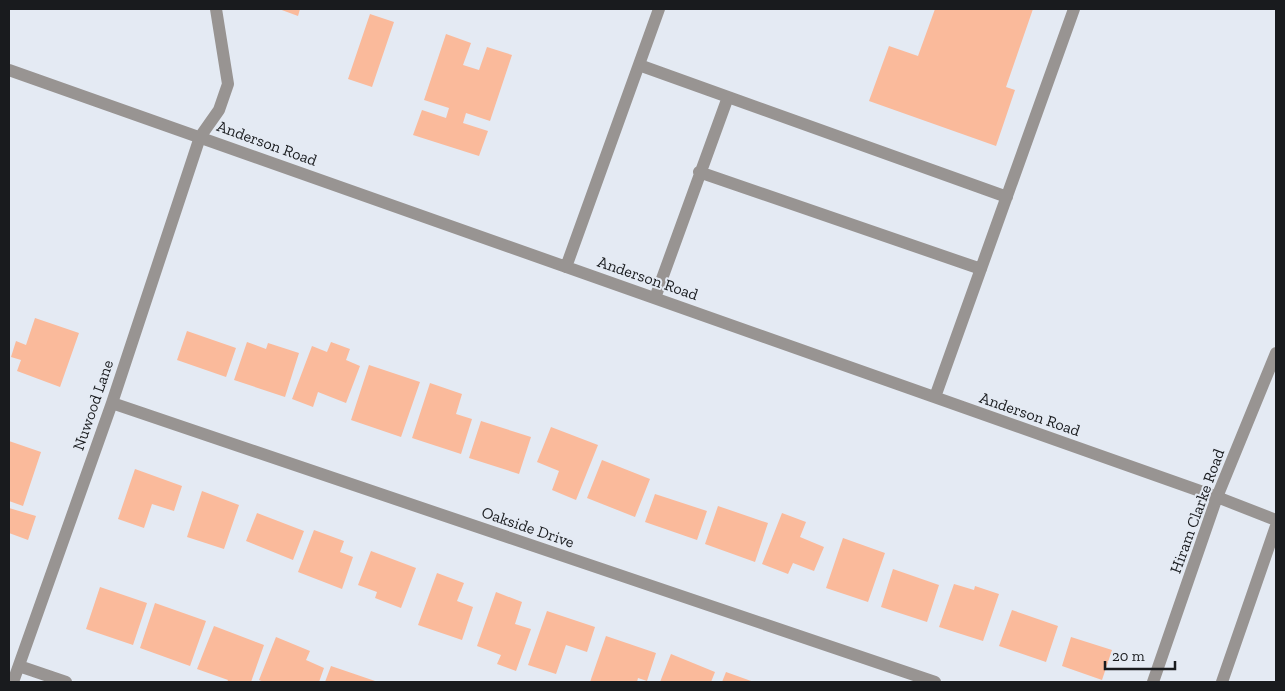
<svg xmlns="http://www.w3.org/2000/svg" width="1285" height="691" font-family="'Zilla Slab',serif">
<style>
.building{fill:#faba9b}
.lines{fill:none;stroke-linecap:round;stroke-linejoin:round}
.minor{stroke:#989492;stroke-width:12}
.labels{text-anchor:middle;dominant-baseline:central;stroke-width:4;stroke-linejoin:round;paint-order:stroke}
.street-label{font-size:16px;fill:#191b1e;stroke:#e4eaf3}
</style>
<rect width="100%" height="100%" fill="#e4eaf3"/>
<path class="building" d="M279,9h21l-2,7z
M935,9h98l-27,78 9,3 -19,56 -127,-45 20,-55 29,10z
M370,14l24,8 -22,65 -24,-8z
M446,34l25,9 -8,22 16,5 8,-23 25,8 -22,66 -24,-8 -3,10 25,8 -9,25 -66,-21 9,-25 24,8 3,-10 -25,-8z
M35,318l44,15 -19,54 -43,-16 4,-11 -10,-3 5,-16 10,4z
M187,331l49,17 -10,29 -49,-17z
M247,342l19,7 2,-6 31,10 -14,44 -51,-17z
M331,342l19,7 -4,11 14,6 -14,37 -28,-11 -5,15 -21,-8 20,-53 15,6z
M369,365l51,17 -19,55 -50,-17z
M430,383l32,11 -6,20 16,5 -11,35 -49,-16z
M481,421l50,16 -12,37 -50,-16z
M551,427l47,18 -22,55 -24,-10 7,-19 -22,-9z
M9,441l32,11 -18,54 -14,-5z
M602,460l48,19 -15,38 -48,-19z
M135,469l47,17 -8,25 -22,-7 -8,24 -26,-9z
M202,491l37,14 -15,44 -37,-12z
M655,494l52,17 -10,29 -52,-18z
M718,506l50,17 -13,39 -50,-18z
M9,508l27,8 -8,24 -19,-7z
M257,513l47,18 -11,29 -47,-19z
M782,513l24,9 -6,15 24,10 -10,24 -21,-8 -5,11 -26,-10z
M314,530l30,11 -4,11 13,5 -11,32 -44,-17z
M843,538l42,15 -17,49 -42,-14z
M371,551l45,17 -15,40 -26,-10 2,-6 -19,-7z
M893,569l46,16 -12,37 -46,-15z
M437,573l27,10 -7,18 16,6 -11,33 -44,-15z
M954,584l20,6 1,-4 24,8 -16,47 -44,-14z
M100,587l47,16 -14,42 -47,-16z
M496,592l26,10 -7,22 16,5 -15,42 -19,-7 4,-9 -24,-9z
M155,603l51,18 -16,45 -50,-18z
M1012,610l46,16 -12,36 -47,-16z
M547,611l48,16 -8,25 -21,-7 -10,29 -28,-9z
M214,626l50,19 -13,37h-24l1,-2 -31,-11z
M606,636l50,17 -9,28 -9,-3 -1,4h-47z
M276,637l34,14 -4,9 18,8 -5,14h-55l-5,-2z
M1071,637l41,13 -10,30 -40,-14z
M671,654l44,18 -4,10h-51z
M331,666l47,16h-53z
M726,672l28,10h-32z"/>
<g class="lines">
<path class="minor" d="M639,65l368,132
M9,70l1208,427 59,23
M699,172l282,97
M566,267l93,-258
M655,298l73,-201
M935,397l139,-388
M112,403l823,279
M19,666l47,16
M13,682l99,-279 88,-266 19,-27 9,-26 -12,-75
M1153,682l64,-185 59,-144
M1222,682l54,-156"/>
</g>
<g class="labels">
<g class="street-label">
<text transform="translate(267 143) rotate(20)">Anderson Road</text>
<text transform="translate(648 278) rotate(19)">Anderson Road</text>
<text transform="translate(93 405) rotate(-71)">Nuwood Lane</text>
<text transform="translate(1030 414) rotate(19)">Anderson Road</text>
<text transform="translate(1197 511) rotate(-70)">Hiram Clarke Road</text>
<text transform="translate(528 527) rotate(19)">Oakside Drive</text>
</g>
</g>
<rect width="1285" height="691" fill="none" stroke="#191b1e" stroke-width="20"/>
<path d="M1105 661v8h70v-8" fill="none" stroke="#191b1e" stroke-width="2.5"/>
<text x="1112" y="661" font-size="15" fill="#191b1e" stroke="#e4eaf3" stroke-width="4" paint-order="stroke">20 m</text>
</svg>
